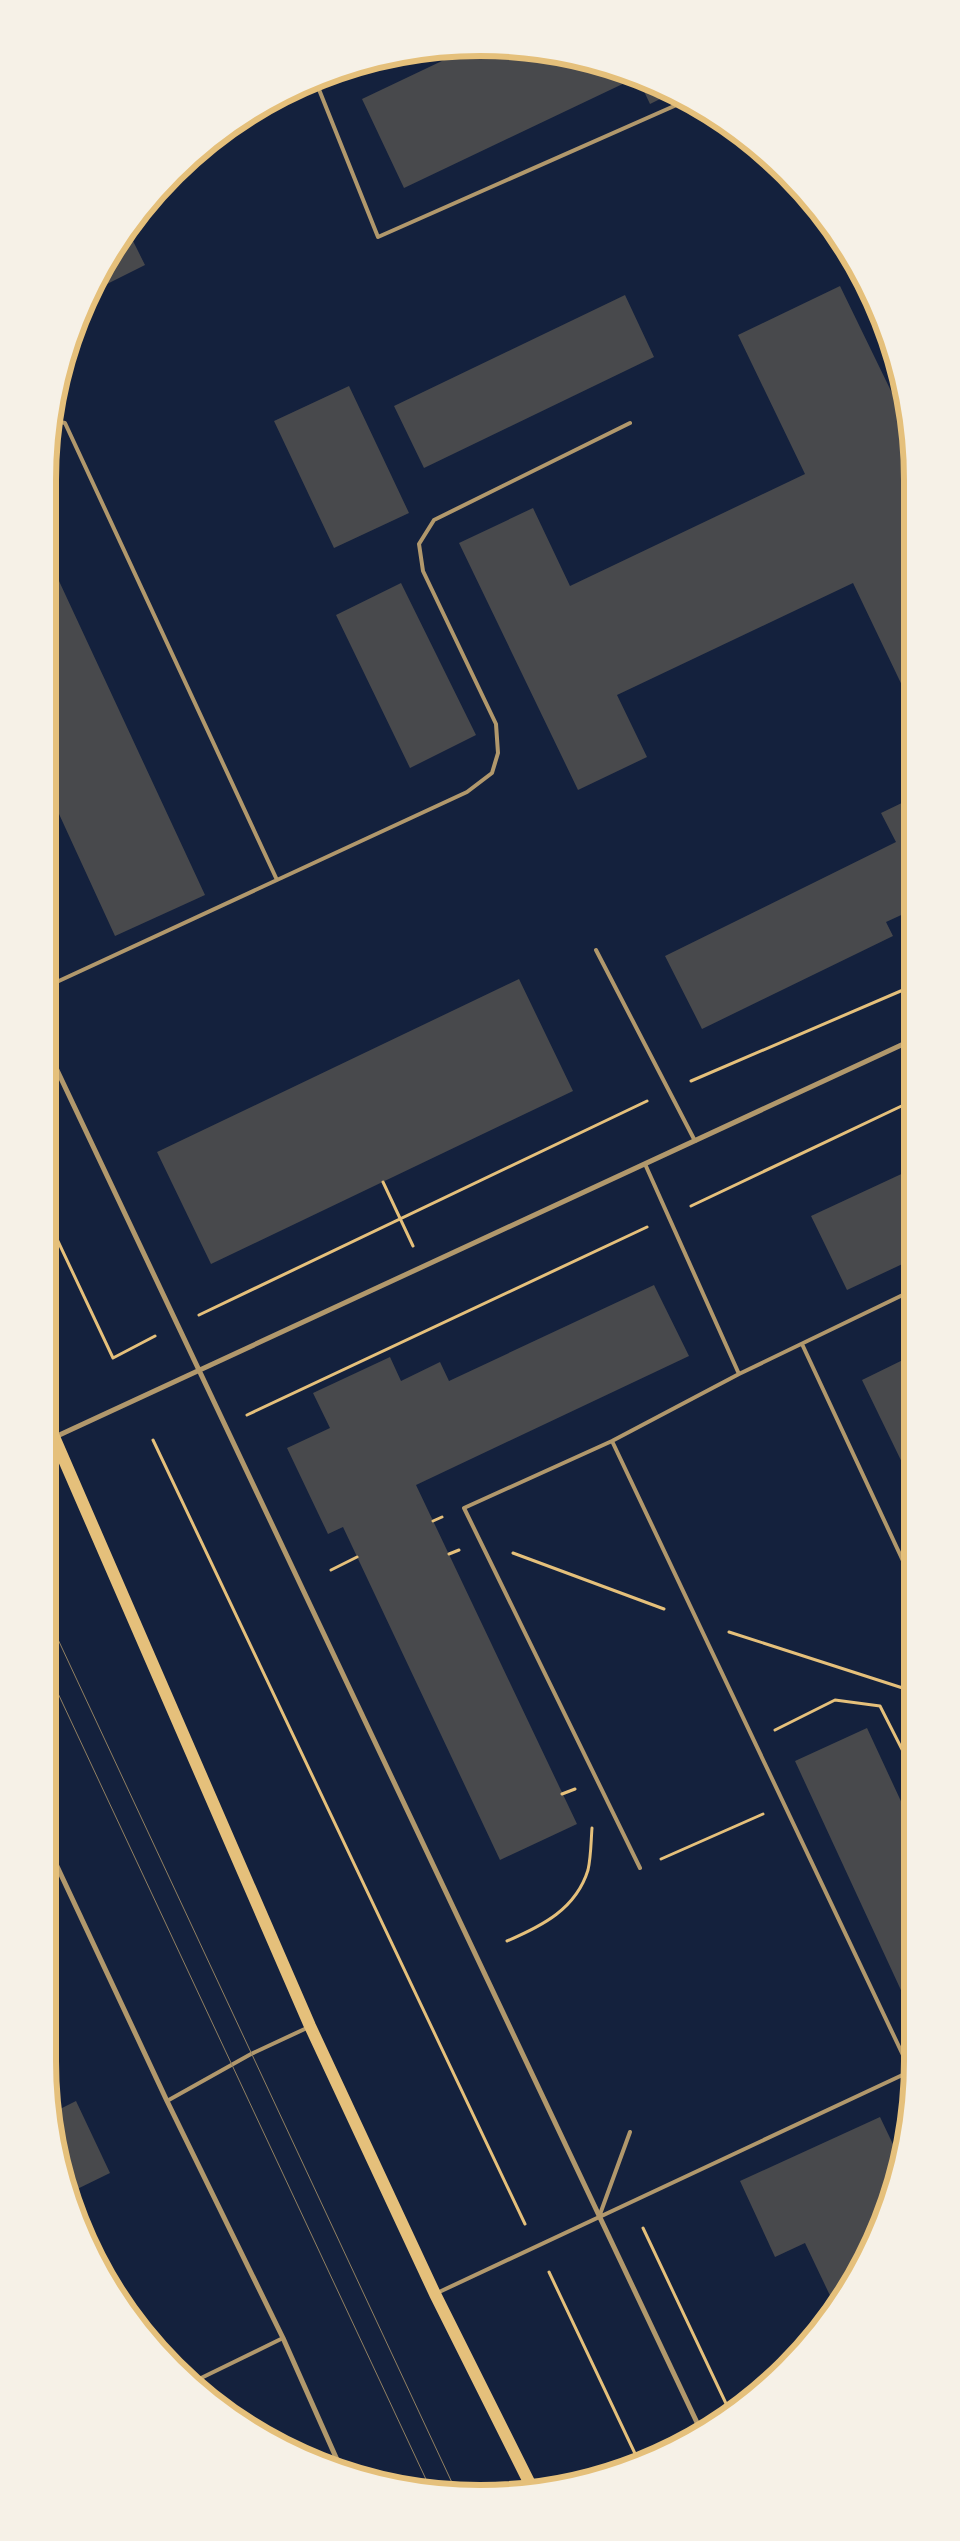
<svg xmlns="http://www.w3.org/2000/svg" width="960" height="2541" font-family="Mulish,sans-serif">
<style>
.building{fill:#48494c}
.lines{fill:none;stroke-linecap:round;stroke-linejoin:round}
.path{stroke:#e5c07b;stroke-width:3}
.service{stroke:#b1986c;stroke-width:4}
.minor{stroke:#b1986c;stroke-width:5}
.primary{stroke:#e5c07b;stroke-width:12}
.tram{stroke:#918062;stroke-width:1}
.rim{fill:none;stroke:#e5c07b;stroke-width:6}
</style>
<rect width="100%" height="100%" fill="#14213d"/>
<path class="building" d="M509,48l83,14 39,18 -227,108 -42,-89 103,-49z
M641,85l25,11 -16,8z
M128,231l17,34 -54,27 1,-4z
M840,286l69,142v272l-56,-117 -236,112 30,62 -69,33 -119,-247 74,-35 37,78 235,-112 -67,-139z
M625,295l29,62 -230,111 -30,-62z
M349,386l60,127 -75,35 -60,-127z
M59,581l146,314 -90,41 -67,-146v-204z
M401,583l75,152 -66,33 -74,-153z
M910,799v112l-24,11 7,14 -191,93 -37,-73 231,-114 -15,-29z
M519,979l54,112 -362,173 -54,-112z
M910,1170l1,90 -64,30 -36,-74z
M654,1285l35,71 -273,129 161,339 -77,36 -157,-333 -15,7 -41,-86 43,-20 -17,-35 77,-36 11,24 39,-19 9,19z
M911,1356v125l-49,-101z
M867,1728l45,97v189l-117,-253z
M76,2101l34,72 -41,20 -13,-82z
M880,2117l20,42 -2,14 -30,80 -33,53 -30,-63 -30,14 -35,-76z"/>
<g class="lines">
<path class="path" d="M691,1081l219,-94
M383,1182l30,64
M691,1206l219,-104
M48,1220l65,138 42,-22
M199,1315l448,-214
M247,1415l400,-188
M153,1440l372,784
M433,1521l9,-4
M513,1553l151,56
M449,1554l10,-4
M331,1570l26,-13
M729,1632l183,59
M775,1730l60,-30 45,6 32,63
M901,1747l11,-4
M562,1794l13,-5
M661,1859l102,-45
M507,1941c35,-15 69,-32 81,-71 3,-13 3,-29 4,-42
M643,2228l87,184
M549,2272l90,190"/>
<path class="service" d="M316,82l62,155 303,-134
M55,421l10,2 212,457
M596,950l99,191
M48,986l419,-194 25,-19 6,-20 -2,-29 -73,-153 -4,-27 15,-24 196,-97
M802,1344l109,234
M739,1374l172,-83
M612,1441l299,631
M640,1868l-176,-360 148,-67 127,-67 -94,-210
M167,2101l84,-47 58,-27
M599,2217l31,-85
M437,2293l474,-222
M197,2380l86,-42"/>
<path class="minor" d="M48,1051l653,1380
M55,1437l855,-396
M48,1847l119,254 116,237 59,133"/>
<path class="primary" d="M48,1423l262,603 125,268 96,192"/>
<path class="tram" d="M48,1618l407,871
M48,1672l383,818"/>
</g>
<path d="M0 0H960V2541H0ZM480 56H480A424 424 0 0 1 904 480V2061A424 424 0 0 1 480 2485H480A424 424 0 0 1 56 2061V480A424 424 0 0 1 480 56Z" fill="#f6f1e7" fill-rule="evenodd"/>
<path class="rim" d="M480 56H480A424 424 0 0 1 904 480V2061A424 424 0 0 1 480 2485H480A424 424 0 0 1 56 2061V480A424 424 0 0 1 480 56Z"/>
</svg>
